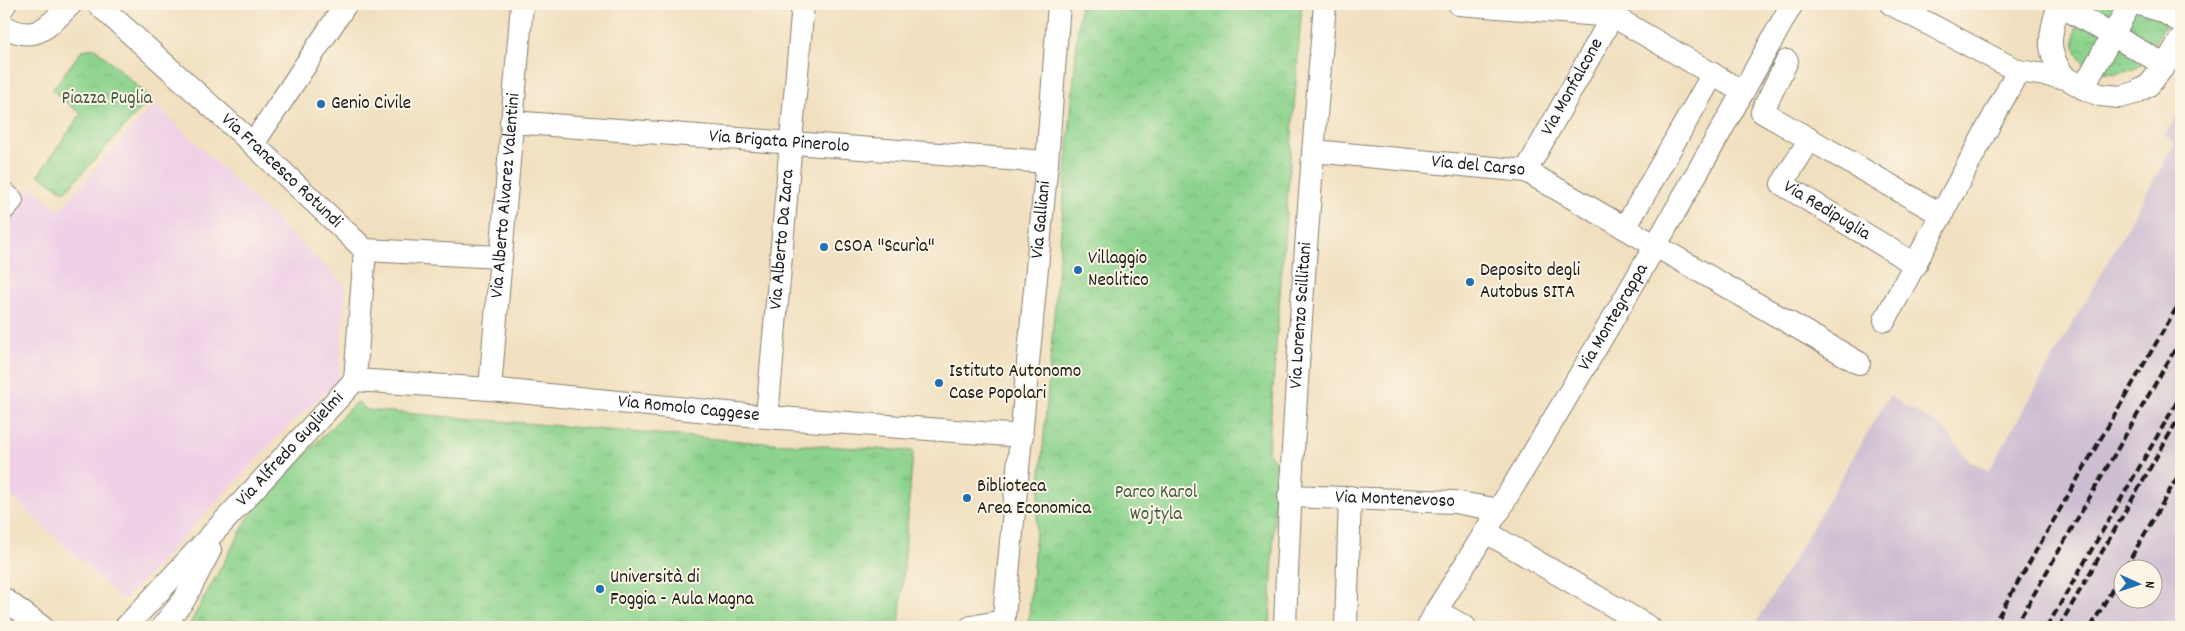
<svg xmlns="http://www.w3.org/2000/svg" width="2185" height="631" font-family="Dekko,sans-serif">
<style>
.built{fill:#efd0e6}
.railway{fill:#cdbed2;fill-rule:evenodd}
.grass{fill:url(#grass-tufts);stroke:#547854}
.park{fill:url(#park-crowns);stroke:#547854}
.lines{fill:none;stroke-linecap:round;stroke-linejoin:round}
.minor-casing{stroke:#867e6e;stroke-width:24}
.minor{stroke:#fff;stroke-width:22}
.rail{stroke:#1c1c1c;stroke-width:4;stroke-dasharray:8 4;stroke-linecap:butt}
.poi-dot{fill:#1f6fb2;stroke:#fcf5e5;stroke-width:2}
.labels{text-anchor:middle;dominant-baseline:central;stroke-width:4;stroke-linejoin:round;paint-order:stroke}
.street-label{font-size:19px;fill:#1c1c1c;stroke:#fcf5e5}
.park-label{font-size:19px;fill:#435c44;stroke:#fcf5e5}
.poi-label{font-size:19px;fill:#1c1c1c;stroke:#fcf5e5;text-anchor:start}
</style>
<defs>
<pattern id="grass-tufts" width="24" height="20" patternUnits="userSpaceOnUse" patternTransform="scale(1.25)"><rect width="24" height="20" fill="#8cd38d"/><path d="M3 7l-1-3M5 7V3M7 7l1-3M15 17l-1-3M17 17v-4M19 17l1-3" fill="none" stroke="#78b579"/></pattern>
<pattern id="park-crowns" width="20" height="18" patternUnits="userSpaceOnUse" patternTransform="scale(1.25)"><rect width="20" height="18" fill="#8cd38d"/><path d="M2 6a3 3 0 1 1 6 0M12 15a3 3 0 1 1 6 0" fill="none" stroke="#78b579"/></pattern>
</defs>
<rect width="100%" height="100%" fill="#fcf5e5"/>
<filter id="ink" filterUnits="userSpaceOnUse"><feTurbulence type="fractalNoise" baseFrequency=".02" numOctaves="2"/><feDisplacementMap in="SourceGraphic" scale="10" xChannelSelector="R" yChannelSelector="G"/><feConvolveMatrix kernelMatrix="1 2 1 2 8 2 1 2 1" color-interpolation-filters="sRGB"/></filter>
<filter id="wash" filterUnits="userSpaceOnUse"><feTurbulence type="fractalNoise" baseFrequency=".0096" numOctaves="4" result="noise"/><feDisplacementMap in="SourceGraphic" scale="20" xChannelSelector="R" yChannelSelector="G"/><feGaussianBlur stdDeviation="1.12" result="paint"/><feColorMatrix in="noise" values="0 0 0 0 0 0 0 0 0 0 0 0 0 0 0 0 0 1.4 0 .05"/><feComposite in="paint" operator="in"/></filter>
<g filter="url(#wash)">
<rect width="100%" height="100%" fill="#f1e0c0"/>
<path class="built" d="M154,103l191,183 -6,94 -47,42 -169,179 -119,-112v-271l28,-31 27,23z"/>
<path class="railway" d="M2181,108v519h-427l135,-231 53,31 28,34 19,10 186,-328 -10,-8zM2122,568h30v30h-30z"/>
<path class="grass" d="M357,401l10,9 385,32 161,9 -14,176h-711l67,-121z"/>
<path class="park" d="M1080,4h222l-34,448 8,10 -6,165h-242z
M2088,4h90l-37,61c-28,18 -72,8 -66,-32 2,-11 8,-20 13,-29z
M95,48l56,50 -86,94 -27,-17 43,-61 -29,-24 30,-40z"/>
</g>
<g filter="url(#ink)">
<g class="lines">
<defs>
<g id="minor">
<path id="s1" d="M98,4l155,140 112,106 -10,130"/>
<path d="M1459,4l154,12 130,76"/>
<path d="M1891,4l127,67 48,7 17,10 17,7 20,2 15,-4 14,-8 16,-20 16,-26"/>
<path d="M2059,4c-9,30 -15,48 7,74"/>
<path d="M2139,4l23,7 19,11"/>
<path d="M2059,5l106,60"/>
<path d="M4,6l1,-2"/>
<path d="M4,26c32,19 45,-1 67,-22"/>
<path d="M1787,61l-25,51 180,103"/>
<path d="M2083,88l47,-84"/>
<path id="s2" d="M511,122l536,40"/>
<path id="s3" d="M1810,139l-28,45 134,81"/>
<path d="M253,144l93,-140"/>
<path id="s4" d="M1313,151l213,20 333,192"/>
<path id="s5" d="M1526,171l93,-167"/>
<path d="M4,193l8,7 -8,9"/>
<path d="M1625,228l88,-154"/>
<path d="M365,250l135,7"/>
<path d="M1885,320l133,-249"/>
<path id="s6" d="M355,380l135,9 277,28 255,19"/>
<path id="s7" d="M490,389l32,-385"/>
<path id="s8" d="M767,417l36,-413"/>
<path id="s9" d="M1289,496l165,6 46,8"/>
<path d="M1486,532l163,95"/>
<path d="M4,599l38,28"/>
<path d="M1436,611l29,16"/>
<path id="s10" d="M126,627l229,-247"/>
<path d="M162,627l22,-27 26,-50"/>
<path d="M971,627l33,-6"/>
<path id="s11" d="M1003,627l44,-465 12,-158"/>
<path id="s12" d="M1285,627c7,-208 23,-416 40,-623"/>
<path d="M1346,627l4,-130"/>
<path id="s13" d="M1428,627l8,-16c125,-198 242,-402 356,-607"/>
</g>
</defs>
<use href="#minor" class="minor-casing"/>
<use href="#minor" class="minor"/>
<path class="rail" d="M2125,568l56,-97
M1992,627l189,-327
M2015,627l166,-288
M2047,627l134,-232
M2059,627l122,-213
M2091,627l31,-55"/>
</g>
</g>
<g class="poi-dot">
<circle cx="321" cy="104" r="5"/>
<circle cx="824" cy="247" r="5"/>
<circle cx="1078" cy="270" r="5"/>
<circle cx="1470" cy="282" r="5"/>
<circle cx="939" cy="383" r="5"/>
<circle cx="967" cy="498" r="5"/>
<circle cx="600" cy="589" r="5"/>
</g>
<g class="labels">
<g class="street-label">
<text stroke="none"><textPath href="#s5" startOffset="96">Via Monfalcone</textPath></text>
<text stroke="none"><textPath href="#s2" startOffset="269">Via Brigata Pinerolo</textPath></text>
<text stroke="none"><textPath href="#s4" startOffset="166">Via del Carso</textPath></text>
<text stroke="none"><textPath href="#s1" startOffset="248">Via Francesco Rotundi</textPath></text>
<text stroke="none"><textPath href="#s7" startOffset="194">Via Alberto Alvarez Valentini</textPath></text>
<text stroke="none"><textPath href="#s3" startOffset="105">Via Redipuglia</textPath></text>
<text stroke="none"><textPath href="#s11" startOffset="409">Via Galliani</textPath></text>
<text stroke="none"><textPath href="#s8" startOffset="178">Via Alberto Da Zara</textPath></text>
<text stroke="none"><textPath href="#s12" startOffset="312">Via Lorenzo Scillitani</textPath></text>
<text stroke="none"><textPath href="#s13" startOffset="361">Via Montegrappa</textPath></text>
<text stroke="none"><textPath href="#s6" startOffset="335">Via Romolo Caggese</textPath></text>
<text stroke="none"><textPath href="#s10" startOffset="242">Via Alfredo Guglielmi</textPath></text>
<text stroke="none"><textPath href="#s9" startOffset="106">Via Montenevoso</textPath></text>
</g>
<g class="park-label">
<text x="107" y="99">Piazza Puglia</text>
<text x="1156" y="493">Parco Karol<tspan x="1156" dy="22">Wojtyla</tspan></text>
</g>
<g class="poi-label">
<text x="331" y="104">Genio Civile</text>
<text x="834" y="247">CSOA "Scurìa"</text>
<text x="1088" y="259">Villaggio<tspan x="1088" dy="22">Neolitico</tspan></text>
<text x="1480" y="271">Deposito degli<tspan x="1480" dy="22">Autobus SITA</tspan></text>
<text x="949" y="372">Istituto Autonomo<tspan x="949" dy="22">Case Popolari</tspan></text>
<text x="977" y="487">Biblioteca<tspan x="977" dy="22">Area Economica</tspan></text>
<text x="610" y="578">Università di<tspan x="610" dy="22">Foggia - Aula Magna</tspan></text>
</g>
</g>
<rect width="2185" height="631" fill="none" stroke="#fcf5e5" stroke-width="20"/>
<g transform="translate(2138 584) rotate(93)"><circle r="24" fill="#fcf5e5" stroke="#a29e95"/>
<path d="M0-4L9 19L0 12L-9 19Z" fill="#1f6fb2"/>
<text y="-8" font-size="14" font-weight="bold" text-anchor="middle" fill="#1c1c1c">N</text>
</g>
</svg>
